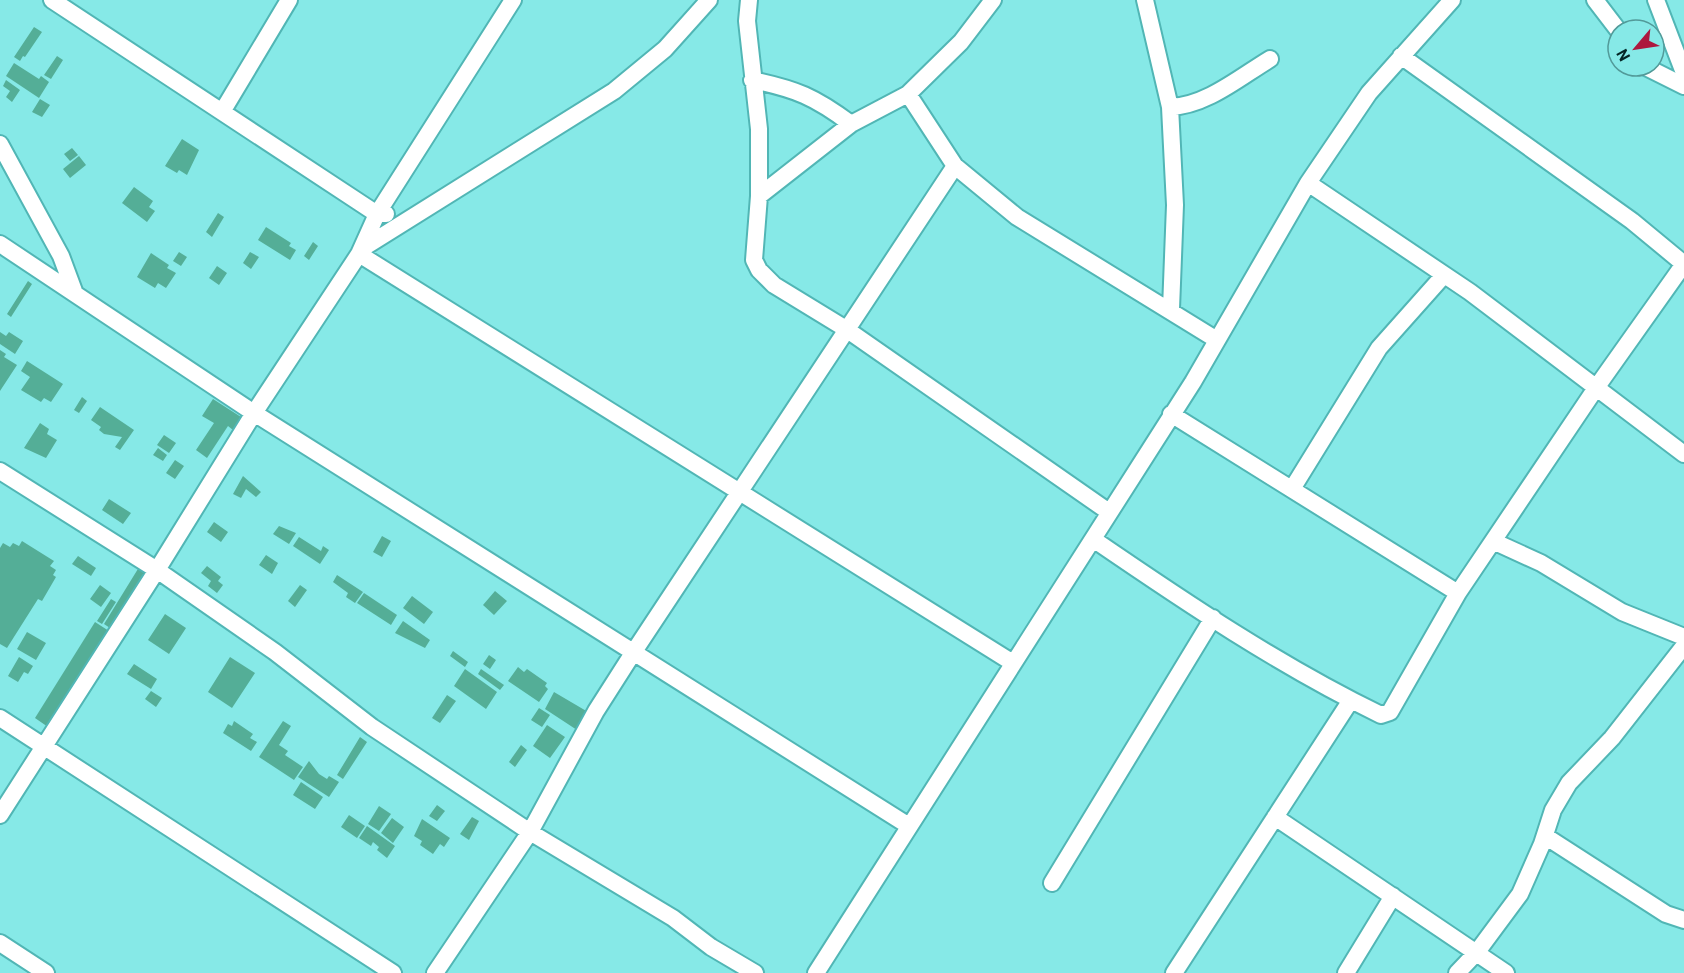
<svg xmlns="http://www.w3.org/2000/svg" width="1684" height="973" font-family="Barlow,sans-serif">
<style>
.building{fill:#54ae97}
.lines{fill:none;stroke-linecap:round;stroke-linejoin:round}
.minor-casing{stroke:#51b6b5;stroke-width:20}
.minor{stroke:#fff;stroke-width:16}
</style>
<rect width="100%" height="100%" fill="#86e9e7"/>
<path class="building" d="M34,27l8,5 -17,25 -2,-1 -3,5 -6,-4z
M57,56l6,4 -12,19 -7,-4z
M14,63l25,16 2,-3 8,6 -10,16 -33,-22z
M6,80l14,10 -8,12 -6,-5 4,-6 -7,-5z
M40,99l10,6 -8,12 -10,-5z
M182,139l17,11 -12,25 -8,-5 -2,3 -12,-7z
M72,148l6,7 -8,6 -6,-7z
M79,156l7,9 -16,13 -7,-9z
M134,187l19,14 -4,6 6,4 -8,11 -25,-19z
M218,213l6,4 -12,20 -6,-5z
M266,227l25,16 -2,3 7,4 -6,10 -32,-20z
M313,242l5,4 -9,14 -5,-4z
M179,252l8,5 -6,9 -8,-5z
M250,252l9,5 -8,12 -8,-6z
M151,253l18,12 -2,3 9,5 -10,15 -8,-5 -3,5 -18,-11z
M217,266l10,7 -8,12 -10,-7z
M28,281l4,3 -21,33 -4,-3z
M0,332l6,4 3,-4 14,9 -8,13 -15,-10z
M0,350l6,4 -2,3 13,8 -17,26z
M27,361l36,23 -12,18 -7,-4 -3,4 -20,-12 9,-13 -9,-6z
M82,397l5,4 -8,12 -5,-3z
M213,399l28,18 -8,13 -5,-4 -21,32 -11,-8 18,-27 -12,-7z
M100,407l34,23 -14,20 -5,-3 7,-10 -18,-3 -5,-4 2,-3 -10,-7z
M40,423l9,6 -2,5 10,6 -11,18 -22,-10z
M164,435l12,8 -7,10 -12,-8z
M158,448l9,7 -4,6 -10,-6z
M175,460l9,6 -9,13 -9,-6z
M243,476l18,16 -5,5 -10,-8 -5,9 -8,-4z
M109,499l22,14 -8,11 -21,-14z
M214,522l14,10 -7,10 -14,-10z
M279,526l17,7 -7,11 -16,-10z
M382,536l9,5 -9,16 -9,-5z
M299,537l22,14 2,-5 6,4 -9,14 -27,-18z
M22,541l32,20 -4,5 6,4 -3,5 3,2 -14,24 -4,-2 -31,49 -7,-4v-96l3,-5 7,4 3,-4 6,3z
M266,555l12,8 -6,11 -13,-9z
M78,556l18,12 -5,8 -19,-12z
M141,564l7,4 -38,60 -6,-4z
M207,566l14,11 -3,4 5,4 -6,8 -9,-7 3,-5 -10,-8z
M337,575l26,17 -8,11 -9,-6 2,-4 -15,-11z
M100,585l11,8 -10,14 -11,-8z
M300,585l7,5 -12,17 -7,-6z
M495,591l12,10 -13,14 -11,-10z
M364,593l33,22 -6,10 -34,-22z
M412,596l21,16 -9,12 -21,-16z
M111,599l5,3 -14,22 -5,-3z
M165,614l21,14 -17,26 -21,-14z
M403,621l27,19 -5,8 -30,-15z
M95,622l14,9 -61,96 -13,-9z
M27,632l19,11 -10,17 -19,-11z
M453,651l15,11 -3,5 -15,-11z
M489,655l7,5 -6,9 -7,-5z
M19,657l14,9 -5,8 -4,-2 -6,10 -10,-6z
M230,657l25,16 -23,35 -24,-16z
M134,664l23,15 -6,10 -24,-15z
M518,667l6,5 3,-3 20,14 -2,3 3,3 -9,13 -31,-21z
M465,669l32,23 -11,17 -32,-23z
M481,669l23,16 -4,5 -22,-16z
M151,691l11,7 -6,9 -11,-8z
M554,692l34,20 -11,18 -32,-21z
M447,695l9,6 -16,22 -8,-5z
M539,708l11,7 -8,12 -11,-7z
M234,721l19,13 -3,4 7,4 -6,9 -28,-18 5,-9 4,2z
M283,721l8,5 -12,19 9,6 -3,4 18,12 -9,13 -35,-23z
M547,725l18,12 -15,21 -17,-12z
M360,737l7,5 -24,37 -6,-4z
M521,745l6,5 -12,17 -6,-5z
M309,761l10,13 8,5 2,-3 10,6 -10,15 -31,-20z
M301,782l22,15 -8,12 -22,-14z
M437,805l8,6 -8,10 -8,-5z
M379,806l12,8 -12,17 -11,-7z
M349,815l16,11 -8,12 -16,-11z
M472,817l7,4 -10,19 -9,-6z
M392,818l12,9 -11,16 -12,-10z
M422,819l28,19 -6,9 -4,-3 -7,10 -13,-9 2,-4 -8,-5z
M367,826l28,20 -8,12 -10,-8 2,-3 -6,-5 -2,4 -12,-8z"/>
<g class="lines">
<defs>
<path id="minor" d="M52,0l325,214h9
M749,0l-2,21 12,108v67l-5,64 5,10 15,15 72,44 263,183
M1145,0l25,107 5,98 -4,104
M1595,0l23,30
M1656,0l28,73
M1401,56l231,165 52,43
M1644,66l40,20
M752,80c44,9 63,17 99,44
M908,94l47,72 62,51 200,123
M1170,107c36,-1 70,-30 100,-48
M222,112l67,-112
M0,144l61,112 13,35
M1308,183l162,109 214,162
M759,196l92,-72 57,-30 53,-52 32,-42
M0,244l254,169 655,413
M363,248l251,-157 51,-42 44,-49
M359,254l654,409
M1171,414l287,179
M0,471l157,99 118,82 97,75 158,105 143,86 38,29 44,26
M1292,489l87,-141 65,-73
M1093,539c92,63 187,127 288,176l9,-3 68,-119 138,-205 88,-124
M1495,542l46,21 81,49 62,25
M0,718l393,255
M0,815l157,-245 97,-157 105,-159 18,-40 136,-214
M1275,817l231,156
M1545,836l121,78 18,6
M1052,883l161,-265
M0,943l46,30
M435,973l95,-141 66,-121 37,-58 322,-487
M816,973l377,-591 115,-199 61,-90 83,-93
M1174,973l177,-273
M1346,973l47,-77
M1457,973l20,-21 43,-58 22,-50 11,-34 16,-27 43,-45 72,-92"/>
</defs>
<use href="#minor" class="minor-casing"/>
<use href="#minor" class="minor"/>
</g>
<g transform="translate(1636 48) rotate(241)"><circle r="28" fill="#86e9e7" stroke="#529a99" stroke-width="1.5"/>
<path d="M0-4.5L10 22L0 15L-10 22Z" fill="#ad183e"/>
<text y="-9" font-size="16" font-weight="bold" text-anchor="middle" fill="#032424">N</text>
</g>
</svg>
